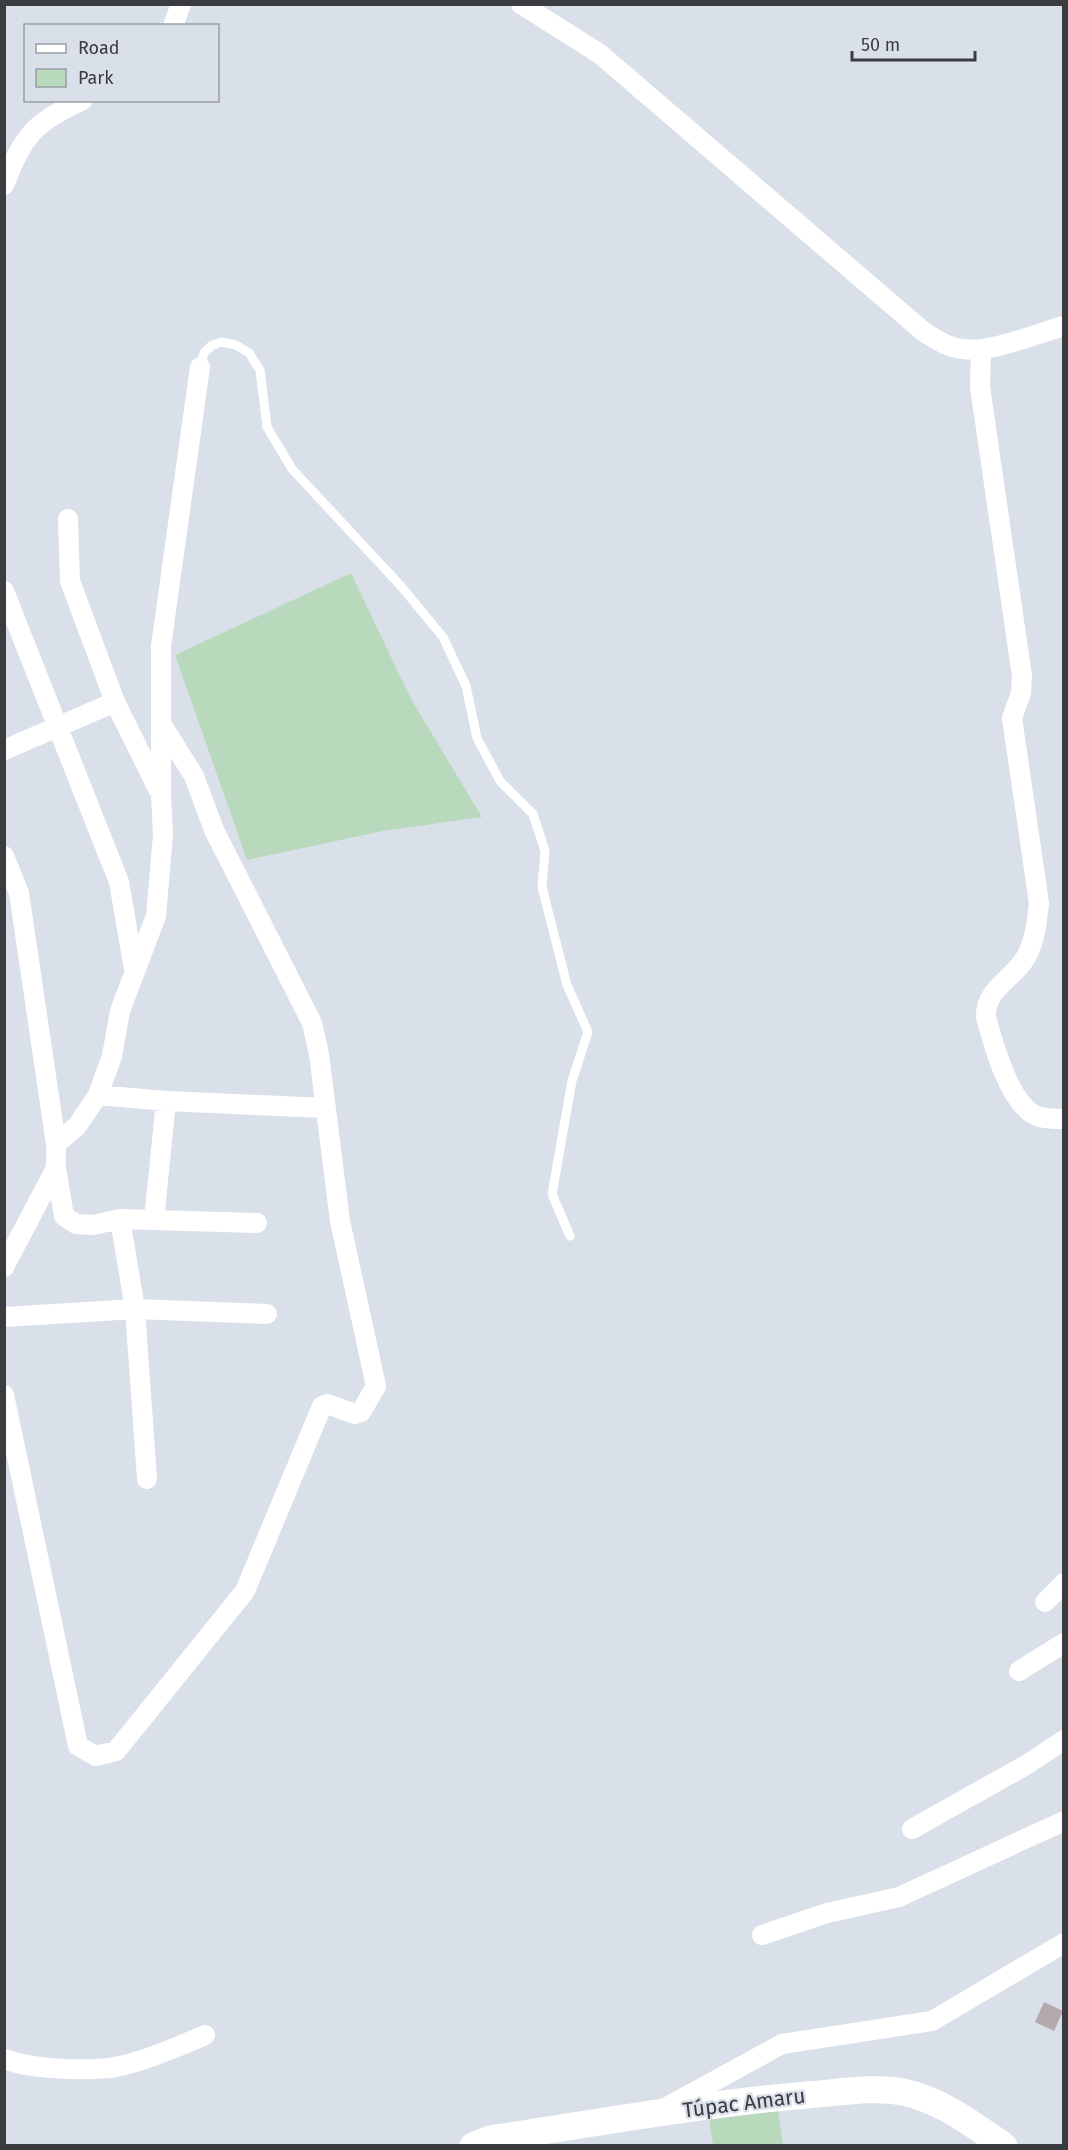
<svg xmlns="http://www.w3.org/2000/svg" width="1068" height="2150" font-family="'Fira Sans',sans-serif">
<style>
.green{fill:#b9d9bc}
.building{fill:#b2a8ad}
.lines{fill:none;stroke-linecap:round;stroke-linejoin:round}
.service{stroke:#fff;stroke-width:9}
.minor{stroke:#fff;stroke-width:20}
.secondary{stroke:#fff;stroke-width:27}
.labels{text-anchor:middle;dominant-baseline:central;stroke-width:4.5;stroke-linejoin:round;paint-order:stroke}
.street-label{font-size:21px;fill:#3a3c40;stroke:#dae0e9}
</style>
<rect width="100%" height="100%" fill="#dae0e9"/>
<path class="green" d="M351,573l60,126 71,118 -99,14 -136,29 -72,-205z
M778,2110l5,35h-70l-4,-25z"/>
<path class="building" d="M1044,2002l19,9 -9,20 -19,-9z"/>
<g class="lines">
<path class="service" d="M200,367l4,-14 7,-7 10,-4 15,3 13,8 11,17 7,57 25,42 108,116 43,52 23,49 11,52 23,43 33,33 12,37 -3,36 25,98 21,47 -16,49 -20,113 18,42"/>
<path class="minor" d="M521,4l79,50 324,278c12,7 24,16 39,17 28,4 72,-15 101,-23
M173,26l8,-22
M4,185c21,-52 29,-61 79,-85
M981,349l-1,38 42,289 -1,17 -9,25 27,185c-2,19 -4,38 -13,54 -13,23 -41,31 -40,60 7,26 24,92 54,100 7,2 16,2 24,2
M4,591l115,291 15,87
M115,702l43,87
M4,750l111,-48 -45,-121 -2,-62
M4,856l15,37 37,251v24l-52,99
M98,1095l68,6 159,7
M56,1144l21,-18 21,-31 14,-39 8,-45 36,-95 7,-81 -2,-41v-148l39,-279
M56,1168l8,48 12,8 17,1 27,-6 137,4
M120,1219l15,90 12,170
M154,1220l12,-119
M4,1317l131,-8 132,5
M4,1395l74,351 18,10 20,-5 129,-160 77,-185 5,-2 28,10 6,-2 15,-26 -36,-165 -21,-167 -7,-31 -98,-193 -20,-54 -32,-51
M1045,1602l19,-19
M1019,1671l45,-28
M912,1829l114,-64 38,-25
M762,1935l65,-22 72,-16 165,-76
M4,2059c27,10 77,12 105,9 27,-3 71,-22 96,-33
M665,2108l117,-64 150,-23 132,-78"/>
<path class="secondary" d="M473,2146l17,-7c105,-16 211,-35 317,-44 31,-2 66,-9 96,-3 38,8 69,32 101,54"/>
</g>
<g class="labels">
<g class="street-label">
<text transform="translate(744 2103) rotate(-7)">Túpac Amaru</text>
</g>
</g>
<rect width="1068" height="2150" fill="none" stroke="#3a3c40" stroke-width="12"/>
<rect x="24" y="24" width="195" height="78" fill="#dae0e9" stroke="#9a9ea5" stroke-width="1.5"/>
<rect x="36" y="44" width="30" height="9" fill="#ffffff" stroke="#9a9ea5" stroke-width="1.5"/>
<text x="78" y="54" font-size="18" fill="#3a3c40">Road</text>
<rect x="36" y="69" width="30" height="18" fill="#b9d9bc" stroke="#9a9ea5" stroke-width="1.5"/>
<text x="78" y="84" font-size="18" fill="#3a3c40">Park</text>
<path d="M852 51v9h123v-9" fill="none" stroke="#3a3c40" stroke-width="3"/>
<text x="861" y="51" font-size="18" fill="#3a3c40" stroke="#dae0e9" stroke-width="4.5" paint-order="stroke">50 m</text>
</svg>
